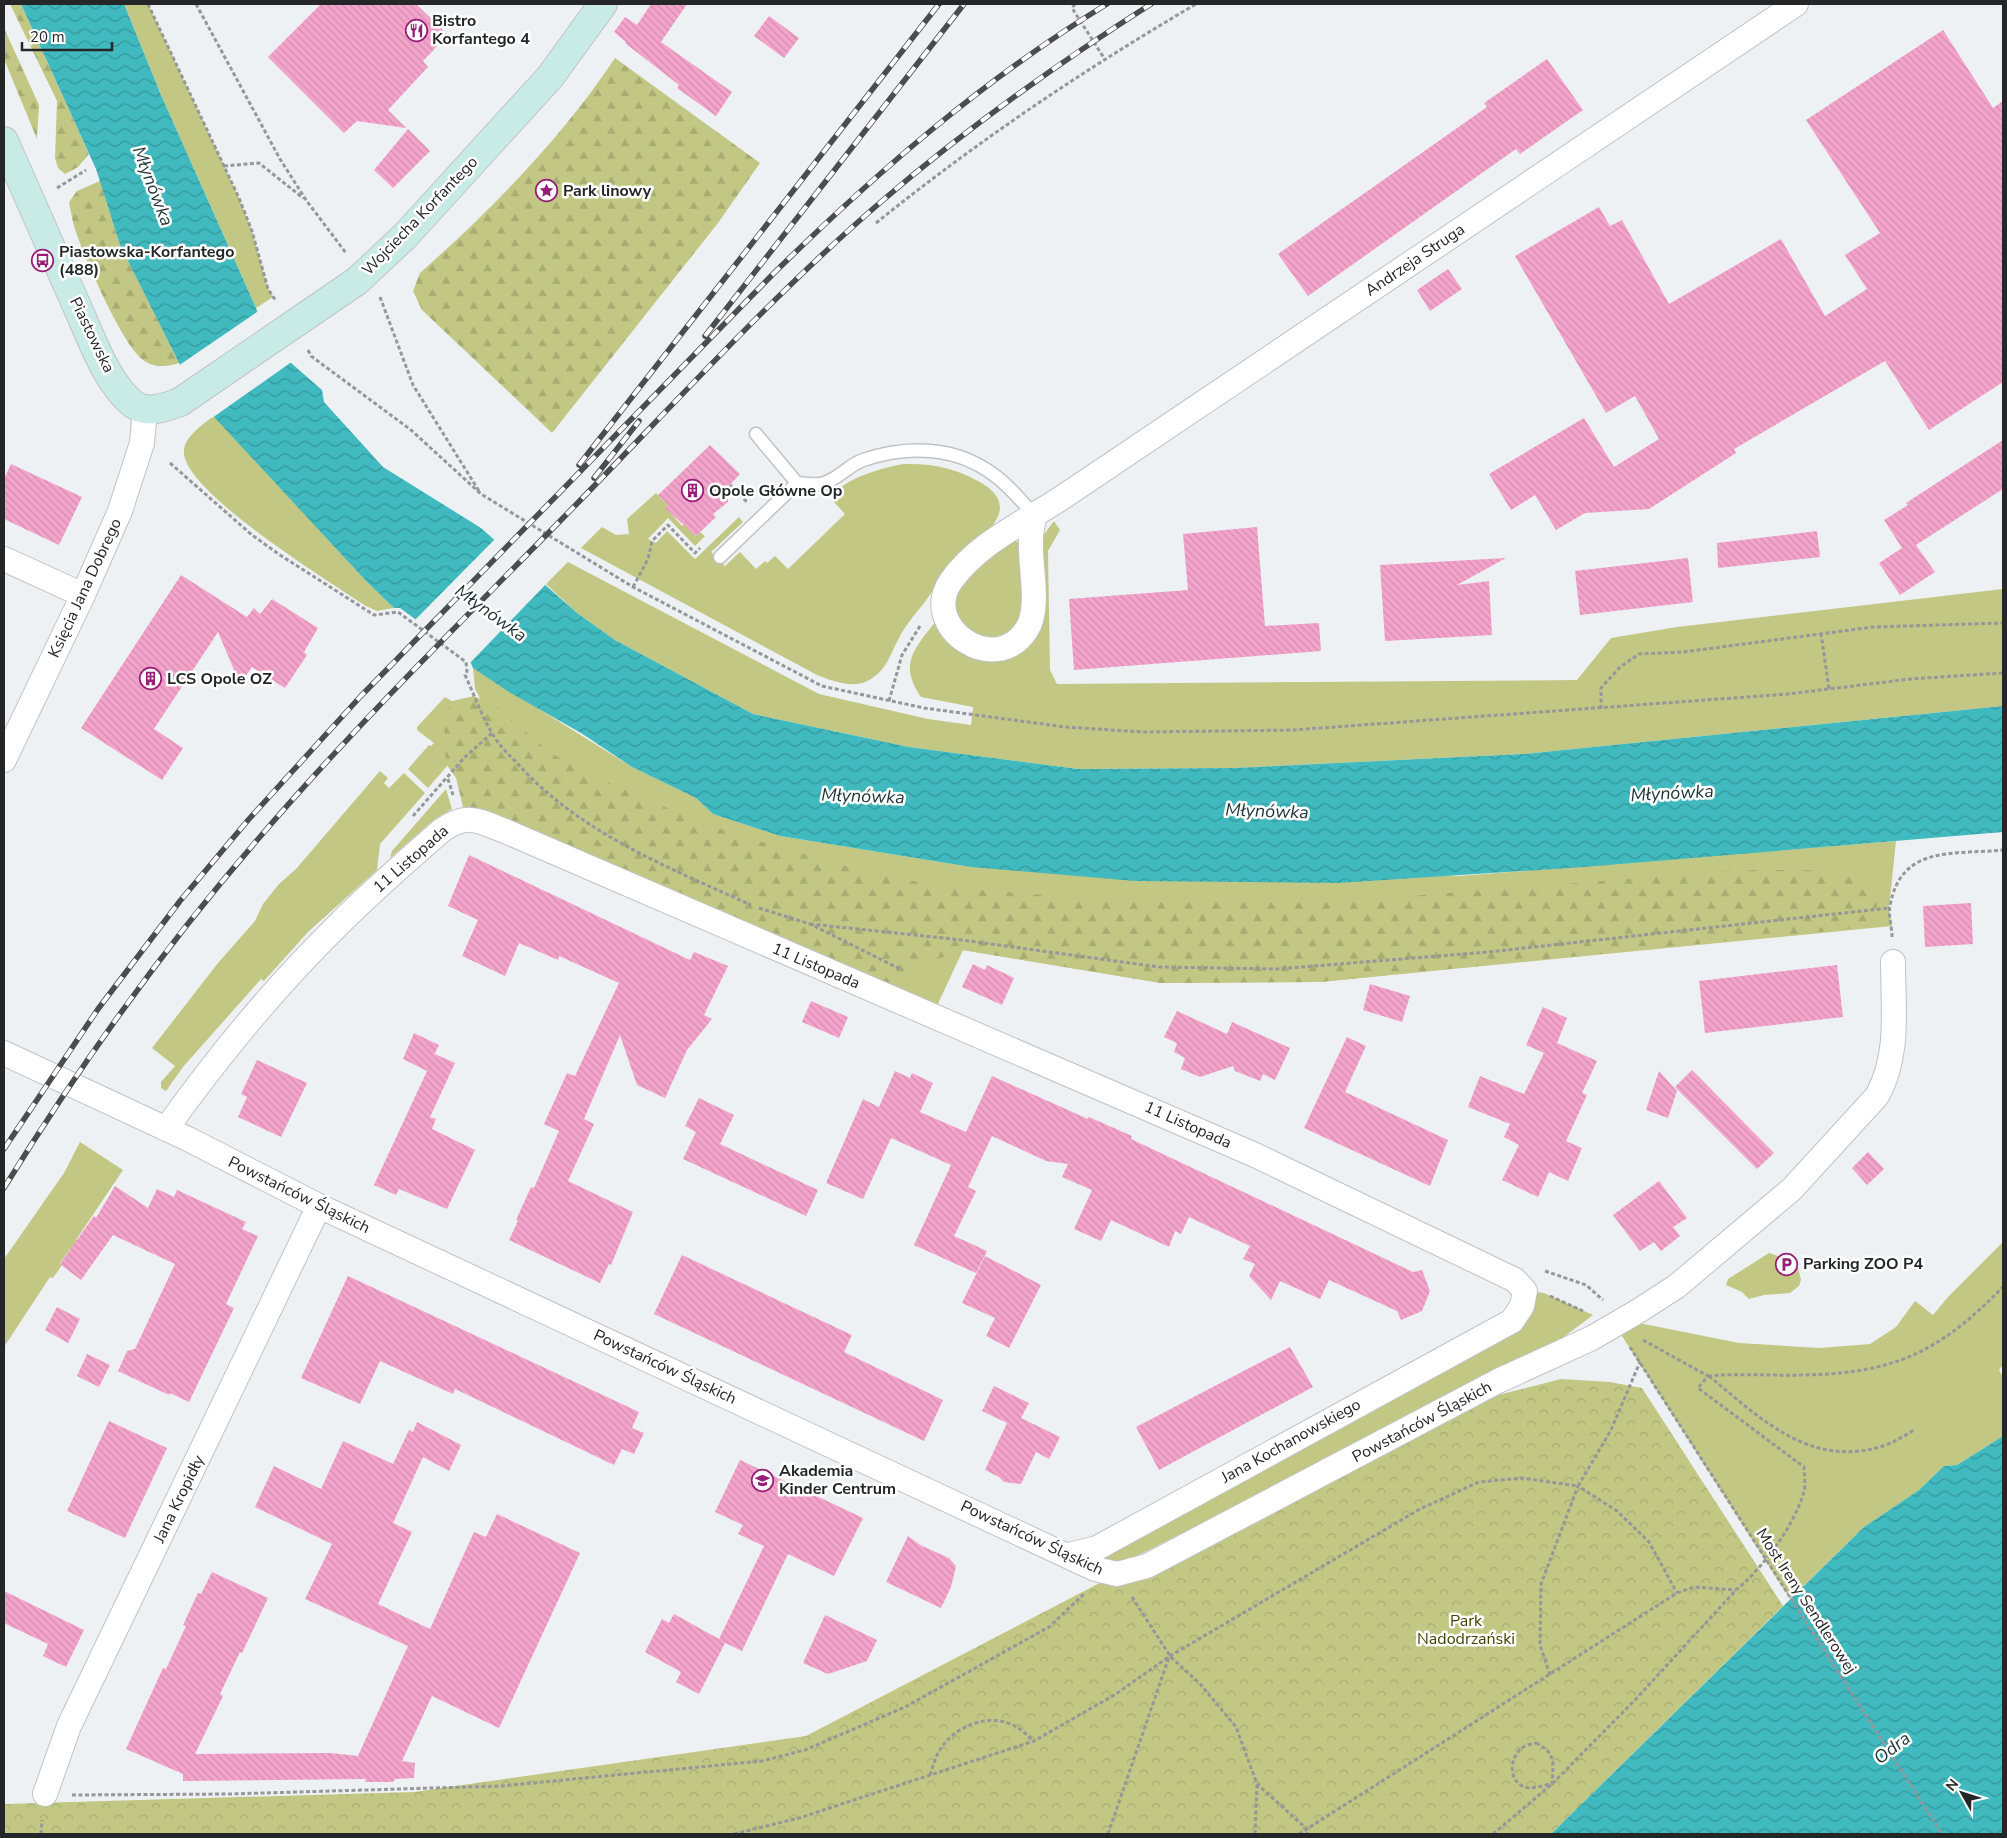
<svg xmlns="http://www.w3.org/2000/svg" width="2007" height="1838" font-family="'Nunito Sans',sans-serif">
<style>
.grass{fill:#c2c884}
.forest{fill:url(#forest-firs)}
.park{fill:url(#park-crowns)}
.water{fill:url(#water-waves)}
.pier{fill:#eef1f4}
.building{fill:url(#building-back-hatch)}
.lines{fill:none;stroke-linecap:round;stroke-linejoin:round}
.lane-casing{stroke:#bfc3c6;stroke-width:15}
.street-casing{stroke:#bfc3c6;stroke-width:26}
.secondary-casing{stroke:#bfc3c6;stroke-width:30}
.path{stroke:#959799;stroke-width:3;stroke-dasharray:4 2.5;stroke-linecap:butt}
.lane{stroke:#fff;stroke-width:12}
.street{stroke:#fff;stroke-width:24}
.secondary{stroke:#c9ebe5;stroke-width:28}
.rail-casing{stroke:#4b4c4e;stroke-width:5.5}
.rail{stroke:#fff;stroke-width:4;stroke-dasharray:11;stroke-linecap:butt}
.secondary-bridge-casing{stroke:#bfc3c6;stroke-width:30;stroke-linecap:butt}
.path-bridge{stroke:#959799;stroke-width:3;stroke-dasharray:4 2.5;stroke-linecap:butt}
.secondary-bridge{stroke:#c9ebe5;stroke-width:28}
.labels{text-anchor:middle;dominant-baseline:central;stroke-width:5;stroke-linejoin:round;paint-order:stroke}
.poi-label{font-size:16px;font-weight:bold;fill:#252627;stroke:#fff;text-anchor:start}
.street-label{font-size:16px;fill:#252627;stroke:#fff}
.park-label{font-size:16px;fill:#3f4100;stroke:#fff}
.water-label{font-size:18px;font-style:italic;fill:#1e3334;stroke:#fff}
</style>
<defs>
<pattern id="forest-firs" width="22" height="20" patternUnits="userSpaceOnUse" patternTransform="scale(1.25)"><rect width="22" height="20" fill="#c2c884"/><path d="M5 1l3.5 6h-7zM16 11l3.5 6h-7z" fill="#a7ac72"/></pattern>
<pattern id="park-crowns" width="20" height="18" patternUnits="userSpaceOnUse" patternTransform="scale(1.25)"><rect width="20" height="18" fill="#c2c884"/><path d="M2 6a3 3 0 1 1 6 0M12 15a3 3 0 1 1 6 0" fill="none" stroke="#a7ac72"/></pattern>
<pattern id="water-waves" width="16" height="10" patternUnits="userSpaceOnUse" patternTransform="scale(1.25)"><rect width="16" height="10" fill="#40babf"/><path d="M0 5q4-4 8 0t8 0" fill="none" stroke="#35979b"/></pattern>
<pattern id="building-back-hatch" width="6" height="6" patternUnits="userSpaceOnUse" patternTransform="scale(1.25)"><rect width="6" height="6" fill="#f4a4cb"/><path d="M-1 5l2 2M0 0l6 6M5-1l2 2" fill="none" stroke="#d18dae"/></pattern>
</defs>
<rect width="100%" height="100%" fill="#eef1f4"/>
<path class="grass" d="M124,4h24l91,194 13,33 16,58 5,8 -17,11 -95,-213z
M214,416l152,165 28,27 -17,3 -11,-5c-38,-25 -177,-111 -182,-152 -2,-16 19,-30 30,-38z
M904,464c28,-1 51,4 76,18 48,28 -3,57 -26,81 -12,11 -20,27 -30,40 -9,11 -19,23 -26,37 -8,15 -11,29 -27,39 -16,11 -39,2 -54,-4l-236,-127 21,-21 14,8 13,-1 -2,-15 29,-26 12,12 -2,3 16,18 3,-2 11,12 4,-4 5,4 -10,10 -27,-28 -20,21 8,4 11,-12 28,28 44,-42 4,5 -32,30 14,14 15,-14 16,17 9,-8 2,2 8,-7 13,13 57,-55 -12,-13c-1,-20 55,-35 71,-37z
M1054,521l6,9 -12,21 2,119 7,14 520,-4 34,-42 66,-11 326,-38v117l-480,48 -289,14 -156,1 -169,-22 -156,-33 -138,-74 -38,-27 -31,-29 22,-22 251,132 109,25 43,6 2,-18 -52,-10c-23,-33 -6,-49 15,-76l45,38 9,2 20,-5 32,-119z
M1015,540l5,4 2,65 -3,14 -16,15 -26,-1 -23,-22c-1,-33 30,-52 52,-72z
M473,668l159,99 64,31 17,16 67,22 191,31 488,9 437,-35 -7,67 3,18 -572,56 -159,1 -198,-33 -27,58 -79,-34 -354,-233 -28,-52z
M445,697l10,6 19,32 -46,53 -20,-19 21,-24 2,1 3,-3 -17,-13v-3z
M380,771l8,7 -4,5 5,5 15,-15 21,20 -45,51 -3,26 -69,62 -44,49 -3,-2 -78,88 -17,24 -5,-3v-6l14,-16 -23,-18 66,-85 37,-42 8,-17 16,-20 17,-15z
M446,789l6,20 -17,10 -45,39 2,-7z
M80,1142l43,28 -47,70 3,2 -8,6 -11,15 2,2 -9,13 -3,-1 -46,70v-88l60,-86z
M2003,1242v123l-4,5 4,7v59l-46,29 -13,1 -25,24 -55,37 -74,72 -175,-274 9,-5 115,23 81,5 50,-4 26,-17 19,-26 18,14 15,-18z
M1769,1253l20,7 9,8 3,12 -2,6 -9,7 -26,2 -15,4 -7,-7 -16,-7 2,-6z
M1525,1291l19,2 49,22 -44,33 -444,224 -8,-24 415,-227z"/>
<path class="forest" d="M10,4h11l68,150 -11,13 -13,7 -7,-6 -3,-10 2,-57z
M4,28l35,77 -2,34 -33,-80z
M615,58l145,105 -42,60 -166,210 -130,-123 -9,-19 7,-18c72,-64 141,-134 195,-215z
M100,181l20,64 59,118c-12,4 -25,5 -36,-3 -20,-14 -57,-99 -66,-125 -4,-10 -6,-22 -8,-33l8,-11z
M474,696l22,10 52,45 40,23 112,48 81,26 95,26 75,14 172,13 197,2 418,-33h73l23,2 32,6 9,10 2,17 -2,11 -8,11 -547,55 -159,1 -199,-33 -27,10 -32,19 -13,4 -33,-9 -374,-164 -20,-3 -7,-29 -10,-14 -2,-42 8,-21z"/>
<path class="park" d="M1561,1379l49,3 32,6 141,218 -232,228h-1547v-30l410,-12 392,-56 311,-162 377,-178z"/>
<path class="water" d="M21,4h103l37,91 95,213 6,17 20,30 40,35 2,12 59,65 98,61 96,85 38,27 138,74 156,33 169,22 156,-1 289,-14 480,-48v126l-419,35 -246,16 -203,-2 -164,-14 -191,-31 -67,-22 -17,-16 -64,-31 -51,-34 -72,-41 -36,-24 -4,-9 -69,-51h-6l-28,-27 -151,-163 -29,-41 -66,-132 -24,-76z
M2003,1436v398h-452l313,-307 55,-37 25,-24 13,-1z"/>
<path class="pier" d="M260,310l4,14 20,29 9,8 -81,57 -34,-52z
M496,538l52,44 -79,82 -55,-43z"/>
<path class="building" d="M321,4h95l32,31 -25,26 5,6 -40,43 18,18 -49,-7 -13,12 -76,-76z
M651,4h36l-26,38 71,50 -16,24 -39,-28 2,-3 -54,-42 1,-1 -12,-10 11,-15 12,8z
M769,16l30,22 -15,20 -30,-22z
M1943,30l50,78 10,-7v281l-74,48 -44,-69 -151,88 2,4 -87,56 -64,4 -29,17 -21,-35 -24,15 -22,-36 95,-56 30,49 45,-28 -24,-43 -29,17 -91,-157 84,-49 11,19 12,-6 47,84 112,-65 44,77 42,-27 -22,-34 35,-22 -74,-113z
M1547,59l36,51 -63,44 -4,-5 -208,147 -30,-42 209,-147 -3,-4z
M408,129l22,22 -37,37 -19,-18z
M1448,269l14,20 -32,22 -13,-21z
M2003,440v49l-87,56 19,27 -35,23 -21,-32 23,-15 -18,-28 24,-15 -2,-2z
M710,445l30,29 -13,14 1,14 -15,12 3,3 -20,19 -31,-28 3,-3 -10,-10z
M11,464l71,33 -23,48 -55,-26v-40z
M1257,527l8,99 54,-3 2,28 -247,19 -5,-71 119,-9 -5,-56z
M1817,531l3,26 -102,11 -1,-25z
M1506,558l-49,27 32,-4 3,54 -107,6 -5,-76z
M1688,558l5,44 -113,13 -5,-44z
M181,575l66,42 7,-9 6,6 12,-15 46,29 -14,24 3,3 -22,33 -33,-21 -12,17 -22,-52 -64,97 29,19 -21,32 -81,-52z
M469,855l221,105 4,-8 34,14 -24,49 8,4 -25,31 -22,48 -28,-13 -17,-50 -36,84 10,5 -26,57 65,31 -22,53 -2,-1 -9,19 -91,-43 9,-19 -2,-1 15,-33 3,1 25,-57 -15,-7 23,-51 8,3 44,-93 -60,-27 -1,4 -39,-17 -14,33 -43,-20 16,-36 -30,-14z
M1971,903l2,41 -48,3 -2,-41z
M973,964l12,6 2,-5 27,13 -12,27 -40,-18z
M1837,965l6,52 -138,16 -6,-52z
M1370,984l40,12 -8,26 -39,-12z
M811,1001l37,16 -9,21 -37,-16z
M1543,1007l24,11 -10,25 40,18 -15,32 5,2 -21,46 16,7 -14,33 -19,-9 -11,25 -36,-17 17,-35 -15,-8 6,-13 -42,-17 12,-31 44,18 20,-41 -18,-8z
M1177,1011l50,23 5,-12 58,26 -15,32 -12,-6 -3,7 -25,-10 -2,-5 -33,11 -19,-8 4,-11 -11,-6 3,-9 -13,-6z
M414,1033l25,12 -7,14 3,-5 20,9 -25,54 6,2 -4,10 43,21 -28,59 -48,-20 -3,6 -22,-10 53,-114 -24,-12z
M1347,1037l19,9 -21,46 103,48 -18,46 -126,-58z
M257,1060l50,23 -26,54 -43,-20 9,-20 -6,-3z
M1692,1070l82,83 -17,16 -82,-82z
M895,1071l15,7 2,-5 21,10 -13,29 46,20 26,-56 96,43 1,-2 43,19 -1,3 282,133 9,-2 8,21 -8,20 -21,9 -4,-9 -68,-31 -9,19 -40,-18 -9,19 -22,-24 6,-12 -12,-5 7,-13 -61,-29 -8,17 -6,-3 -6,16 -58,-27 -10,21 -27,-12 18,-39 -30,-13 6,-13 -22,-3 -54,-25 -24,51 8,4 -22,45 33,15 -11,22 -62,-28 37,-80 -60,-27 -28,61 -37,-16 37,-84 16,8z
M1659,1071l18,20 -9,27 -22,-8z
M699,1098l35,17 -14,29 98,46 -12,26 -123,-57 13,-27 -11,-6z
M1868,1152l16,17 -17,16 -15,-17z
M1659,1181l28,37 -14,9 7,9 -19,15 -7,-9 -14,9 -27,-36z
M115,1186l33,22 9,-19 17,8 3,-7 69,32 -4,7 16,7 -32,68 8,4 -45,94 -19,-9 -1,2 -51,-24 9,-20 8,-2 40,-85 -62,-29 -32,45 -21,-16 34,-48 2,2z
M682,1255l170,80 -8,17 99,48 -19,41 -270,-127z
M985,1256l56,29 -32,63 -23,-12 9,-18 -33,-15z
M348,1276l291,136 -7,16 12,5 -10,21 -12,-5 -8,16 -159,-76 -2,5 -73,-33 -20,43 -59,-26z
M57,1307l23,12 -12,24 -23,-13z
M1290,1347l23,40 -154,83 -23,-43z
M87,1354l23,11 -11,22 -22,-11z
M994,1386l35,17 -8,15 39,19 -11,22 -13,-7 -15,32 -17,-2 -5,-5 -14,-7 22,-47 -25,-12z
M109,1421l58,27 -42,90 -58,-27z
M417,1422l44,23 -12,26 -26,-14 -30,66 19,9 -34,72 52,25 44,-97 12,5 11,-23 83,39 -81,175 -67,-32 -30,65 13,2 -1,15 -19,1 -2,3h-28l1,-3 -183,2v-7l-57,-25 37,-81 3,1 20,-43 -3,-1 15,-32 3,1 11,-22 56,26 -26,55 -2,-1 -20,42 3,2 -28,58 135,-1 28,3 50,-110 -103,-47 27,-55 -77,-37 19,-41 47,23 22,-48 50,23 16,-34 4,2z
M740,1460l123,58 -29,58 -46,-22 -46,97 -17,-8 -26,51 -23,-12 5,-10 -36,-20 17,-33 7,4 5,-9 45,25 45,-93 -26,-12 5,-9 -28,-13z
M908,1536l12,9 29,13 7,8 -5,21 -10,21 -55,-26z
M4,1591l80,39 -18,37 -23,-11 5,-12 -44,-21z
M825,1615l52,25 -10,21 -39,13 -25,-11z"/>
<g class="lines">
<defs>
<path id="lane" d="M756,434l41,49
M720,557l77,-74c8,0 19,3 27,0 14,-4 25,-18 39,-23 44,-15 93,-14 131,15 16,11 28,27 41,41"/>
<path id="street" d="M1035,516c-2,7 -4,15 -4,22 -2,26 10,69 -4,91 -31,50 -108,-2 -76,-48 27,-38 72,-58 109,-82l736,-495
M4,559l79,36
M4,760l79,-165 37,-84 22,-68 3,-34
M4,1053l184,86 131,67 776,363 22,5 30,-8 351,-185 94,-43 48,-28 37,-24 115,-97 85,-93c23,-41 16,-88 16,-134
M166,1129c52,-73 109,-142 172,-204 33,-33 69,-64 104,-95 26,-18 36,-9 63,1l750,324 260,125 10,11 -3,15 -10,15 -415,227 -28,7
M45,1794l24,-68 250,-520"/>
<path id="secondary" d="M4,141c24,54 47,107 71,161 14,30 31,81 58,102 14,11 33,3 47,-2
M357,281l48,-45 145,-159 53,-73"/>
</defs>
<use href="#lane" class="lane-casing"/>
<use href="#street" class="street-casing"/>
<use href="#secondary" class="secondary-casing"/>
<path class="path" d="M148,4l91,194 13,33 16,58 8,12
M196,4l84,155 26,41 40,53
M1075,4l-3,4 32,50
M224,166l35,-3 44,35
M57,188l29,-18
M876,223c103,-83 206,-152 320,-219
M380,297l33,88 66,106
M308,350l3,6 100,74 70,64 152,93 189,99 102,22 141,19 79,5 149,-2 495,-36 122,-15 93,-6
M170,463l82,72 28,20 94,60 24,-3 68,50 1,9 -2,4c9,19 16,40 27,58 6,11 15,20 24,29 62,70 151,105 235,143
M730,485l17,17
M633,587l15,-28 4,-18 16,-16 27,28 5,-5
M1821,633l8,56
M889,701l13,-46 18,-29
M1601,709v-21l19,-21 19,-13 44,-2 190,-25 130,-4
M448,779l5,16
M413,816l51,-58 28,-25
M759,908l51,16 92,46
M810,924l152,16 197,27 118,2 211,-17 401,-44
M1892,937c0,-10 -4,-22 -2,-31 11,-62 64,-51 113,-56
M1545,1271l41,14 17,15
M1550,1296l33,15
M1630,1347l21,33
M1708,1376c32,-3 64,0 96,-1 92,-2 135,-23 199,-88
M1709,1376c51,42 101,93 174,70 10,-3 21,-10 31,-16
M1132,1597l38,59 31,29 35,42 21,57 51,46 -1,4
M1550,1675l-10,-30 1,-61 37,-98 39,25 32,31 28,51
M1536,1743c21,10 17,21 16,41 -7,1 -16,4 -23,4 -21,-3 -21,-29 -7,-40 3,-3 10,-4 14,-5z
M930,1775c2,-7 5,-15 8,-22 15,-27 50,-41 77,-27 7,4 13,10 19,15
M72,1795l157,-1 272,-8 261,-25 43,-11 100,-43 144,-80 36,-34
M41,1834l1,-14
M734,1834l65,-16 235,-77 82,-47 54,-38 250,-147 59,-27 43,-4 56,8 33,-56 29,-68
M1108,1834l61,-177
M1255,1834l2,-49
M1299,1834l378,-241 17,-6 42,3
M1493,1834l59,-50 83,-84 101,-110c27,-22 59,-65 68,-99 2,-7 0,-16 0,-24l-106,-79 10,-12 -65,-36"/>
<use href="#lane" class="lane"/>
<use href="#street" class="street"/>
<use href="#secondary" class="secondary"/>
<defs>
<path id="rail" d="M705,336l259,-332
M579,465l360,-461
M594,478l45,-57
M4,1149l94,-140 82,-108 69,-82 111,-122 414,-424c103,-101 210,-194 333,-269
M4,1188c76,-123 160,-241 255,-350 96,-112 201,-215 304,-320 105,-107 206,-220 319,-317 85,-73 175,-137 269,-197"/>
</defs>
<use href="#rail" class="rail-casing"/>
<use href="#rail" class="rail"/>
<defs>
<path id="secondary-bridge" d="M180,402l177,-121"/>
</defs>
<use href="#secondary-bridge" class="secondary-bridge-casing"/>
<path class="path-bridge" d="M1651,1380l291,454"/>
<use href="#secondary-bridge" class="secondary-bridge"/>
</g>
<defs>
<symbol id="restaurant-ring" viewBox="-11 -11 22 22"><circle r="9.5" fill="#fff" stroke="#981d76" stroke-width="1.5"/><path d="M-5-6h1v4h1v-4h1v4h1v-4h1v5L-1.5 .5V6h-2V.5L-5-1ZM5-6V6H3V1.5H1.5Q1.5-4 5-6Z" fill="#981d76"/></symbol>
<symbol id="sight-ring" viewBox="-11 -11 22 22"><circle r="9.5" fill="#fff" stroke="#981d76" stroke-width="1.5"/><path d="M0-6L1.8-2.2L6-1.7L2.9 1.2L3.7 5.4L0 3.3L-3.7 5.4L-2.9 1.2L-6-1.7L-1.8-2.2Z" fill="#981d76"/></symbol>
<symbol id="bus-ring" viewBox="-11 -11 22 22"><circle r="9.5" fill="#fff" stroke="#981d76" stroke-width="1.5"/><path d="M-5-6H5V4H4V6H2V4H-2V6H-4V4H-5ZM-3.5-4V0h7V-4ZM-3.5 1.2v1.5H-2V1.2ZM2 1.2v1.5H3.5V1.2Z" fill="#981d76"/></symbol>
<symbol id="building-ring" viewBox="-11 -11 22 22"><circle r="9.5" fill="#fff" stroke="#981d76" stroke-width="1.5"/><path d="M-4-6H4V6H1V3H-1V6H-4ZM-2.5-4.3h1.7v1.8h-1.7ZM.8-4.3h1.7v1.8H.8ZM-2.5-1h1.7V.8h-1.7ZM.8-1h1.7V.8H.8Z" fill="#981d76"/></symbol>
<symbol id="parking-ring" viewBox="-11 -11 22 22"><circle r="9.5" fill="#fff" stroke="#981d76" stroke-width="1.5"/><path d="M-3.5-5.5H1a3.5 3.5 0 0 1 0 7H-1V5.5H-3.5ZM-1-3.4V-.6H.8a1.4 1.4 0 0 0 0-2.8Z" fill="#981d76"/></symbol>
<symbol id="school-ring" viewBox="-11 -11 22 22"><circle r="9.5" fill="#fff" stroke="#981d76" stroke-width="1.5"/><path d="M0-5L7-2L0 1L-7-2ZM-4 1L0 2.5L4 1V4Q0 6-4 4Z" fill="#981d76"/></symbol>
</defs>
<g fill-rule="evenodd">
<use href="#restaurant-ring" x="404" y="18" width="25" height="25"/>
<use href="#sight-ring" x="534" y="178" width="25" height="25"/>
<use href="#bus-ring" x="30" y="248" width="25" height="25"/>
<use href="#building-ring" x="680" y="478" width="25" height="25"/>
<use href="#building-ring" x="138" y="666" width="25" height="25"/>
<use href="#parking-ring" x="1774" y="1252" width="25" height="25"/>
<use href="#school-ring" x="750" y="1468" width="25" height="25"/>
</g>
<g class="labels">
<g class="poi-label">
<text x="432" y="21">Bistro<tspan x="432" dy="18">Korfantego 4</tspan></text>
<text x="563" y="191">Park linowy</text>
<text x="59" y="252">Piastowska-Korfantego<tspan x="59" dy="18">(488)</tspan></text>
<text x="709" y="491">Opole Główne Op</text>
<text x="167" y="679">LCS Opole OZ</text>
<text x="1803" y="1264">Parking ZOO P4</text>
<text x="779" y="1471">Akademia<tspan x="779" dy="18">Kinder Centrum</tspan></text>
</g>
<g class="street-label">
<text transform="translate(420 216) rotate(-46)">Wojciecha Korfantego</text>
<text transform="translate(1415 260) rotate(-34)">Andrzeja Struga</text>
<text transform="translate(92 335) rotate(64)">Piastowska</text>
<text transform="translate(85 588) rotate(-65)">Księcia Jana Dobrego</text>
<text transform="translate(411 859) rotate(-41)">11 Listopada</text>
<text transform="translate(816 966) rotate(23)">11 Listopada</text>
<text transform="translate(1188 1125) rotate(24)">11 Listopada</text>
<text transform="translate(299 1195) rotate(26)">Powstańców Śląskich</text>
<text transform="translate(665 1367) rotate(25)">Powstańców Śląskich</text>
<text transform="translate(1422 1422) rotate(-28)">Powstańców Śląskich</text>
<text transform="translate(1291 1441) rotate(-29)">Jana Kochanowskiego</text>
<text transform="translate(179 1499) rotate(-64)">Jana Kropidły</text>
<text transform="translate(1032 1538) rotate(25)">Powstańców Śląskich</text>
<text transform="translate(1806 1601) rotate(57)">Most Ireny Sendlerowej</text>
</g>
<g class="park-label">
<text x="1466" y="1621">Park<tspan x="1466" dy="18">Nadodrzański</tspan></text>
</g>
<g class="water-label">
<text transform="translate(153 186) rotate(69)">Młynówka</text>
<text transform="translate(491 613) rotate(36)">Młynówka</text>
<text transform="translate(1672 793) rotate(-3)">Młynówka</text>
<text transform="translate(863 796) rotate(2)">Młynówka</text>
<text transform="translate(1267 811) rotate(2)">Młynówka</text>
<text transform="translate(1892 1748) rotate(-38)">Odra</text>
</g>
</g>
<rect width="2007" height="1838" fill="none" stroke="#252627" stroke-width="10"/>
<g transform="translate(1962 1793) rotate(309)" stroke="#ffffff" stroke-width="4" paint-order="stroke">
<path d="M0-4L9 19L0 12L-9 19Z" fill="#252627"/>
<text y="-8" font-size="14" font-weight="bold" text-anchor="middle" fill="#252627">N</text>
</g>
<path d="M22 42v8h90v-8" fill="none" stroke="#252627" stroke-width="2.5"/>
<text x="30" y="42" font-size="15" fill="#252627" stroke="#ffffff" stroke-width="4" paint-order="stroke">20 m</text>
</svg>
